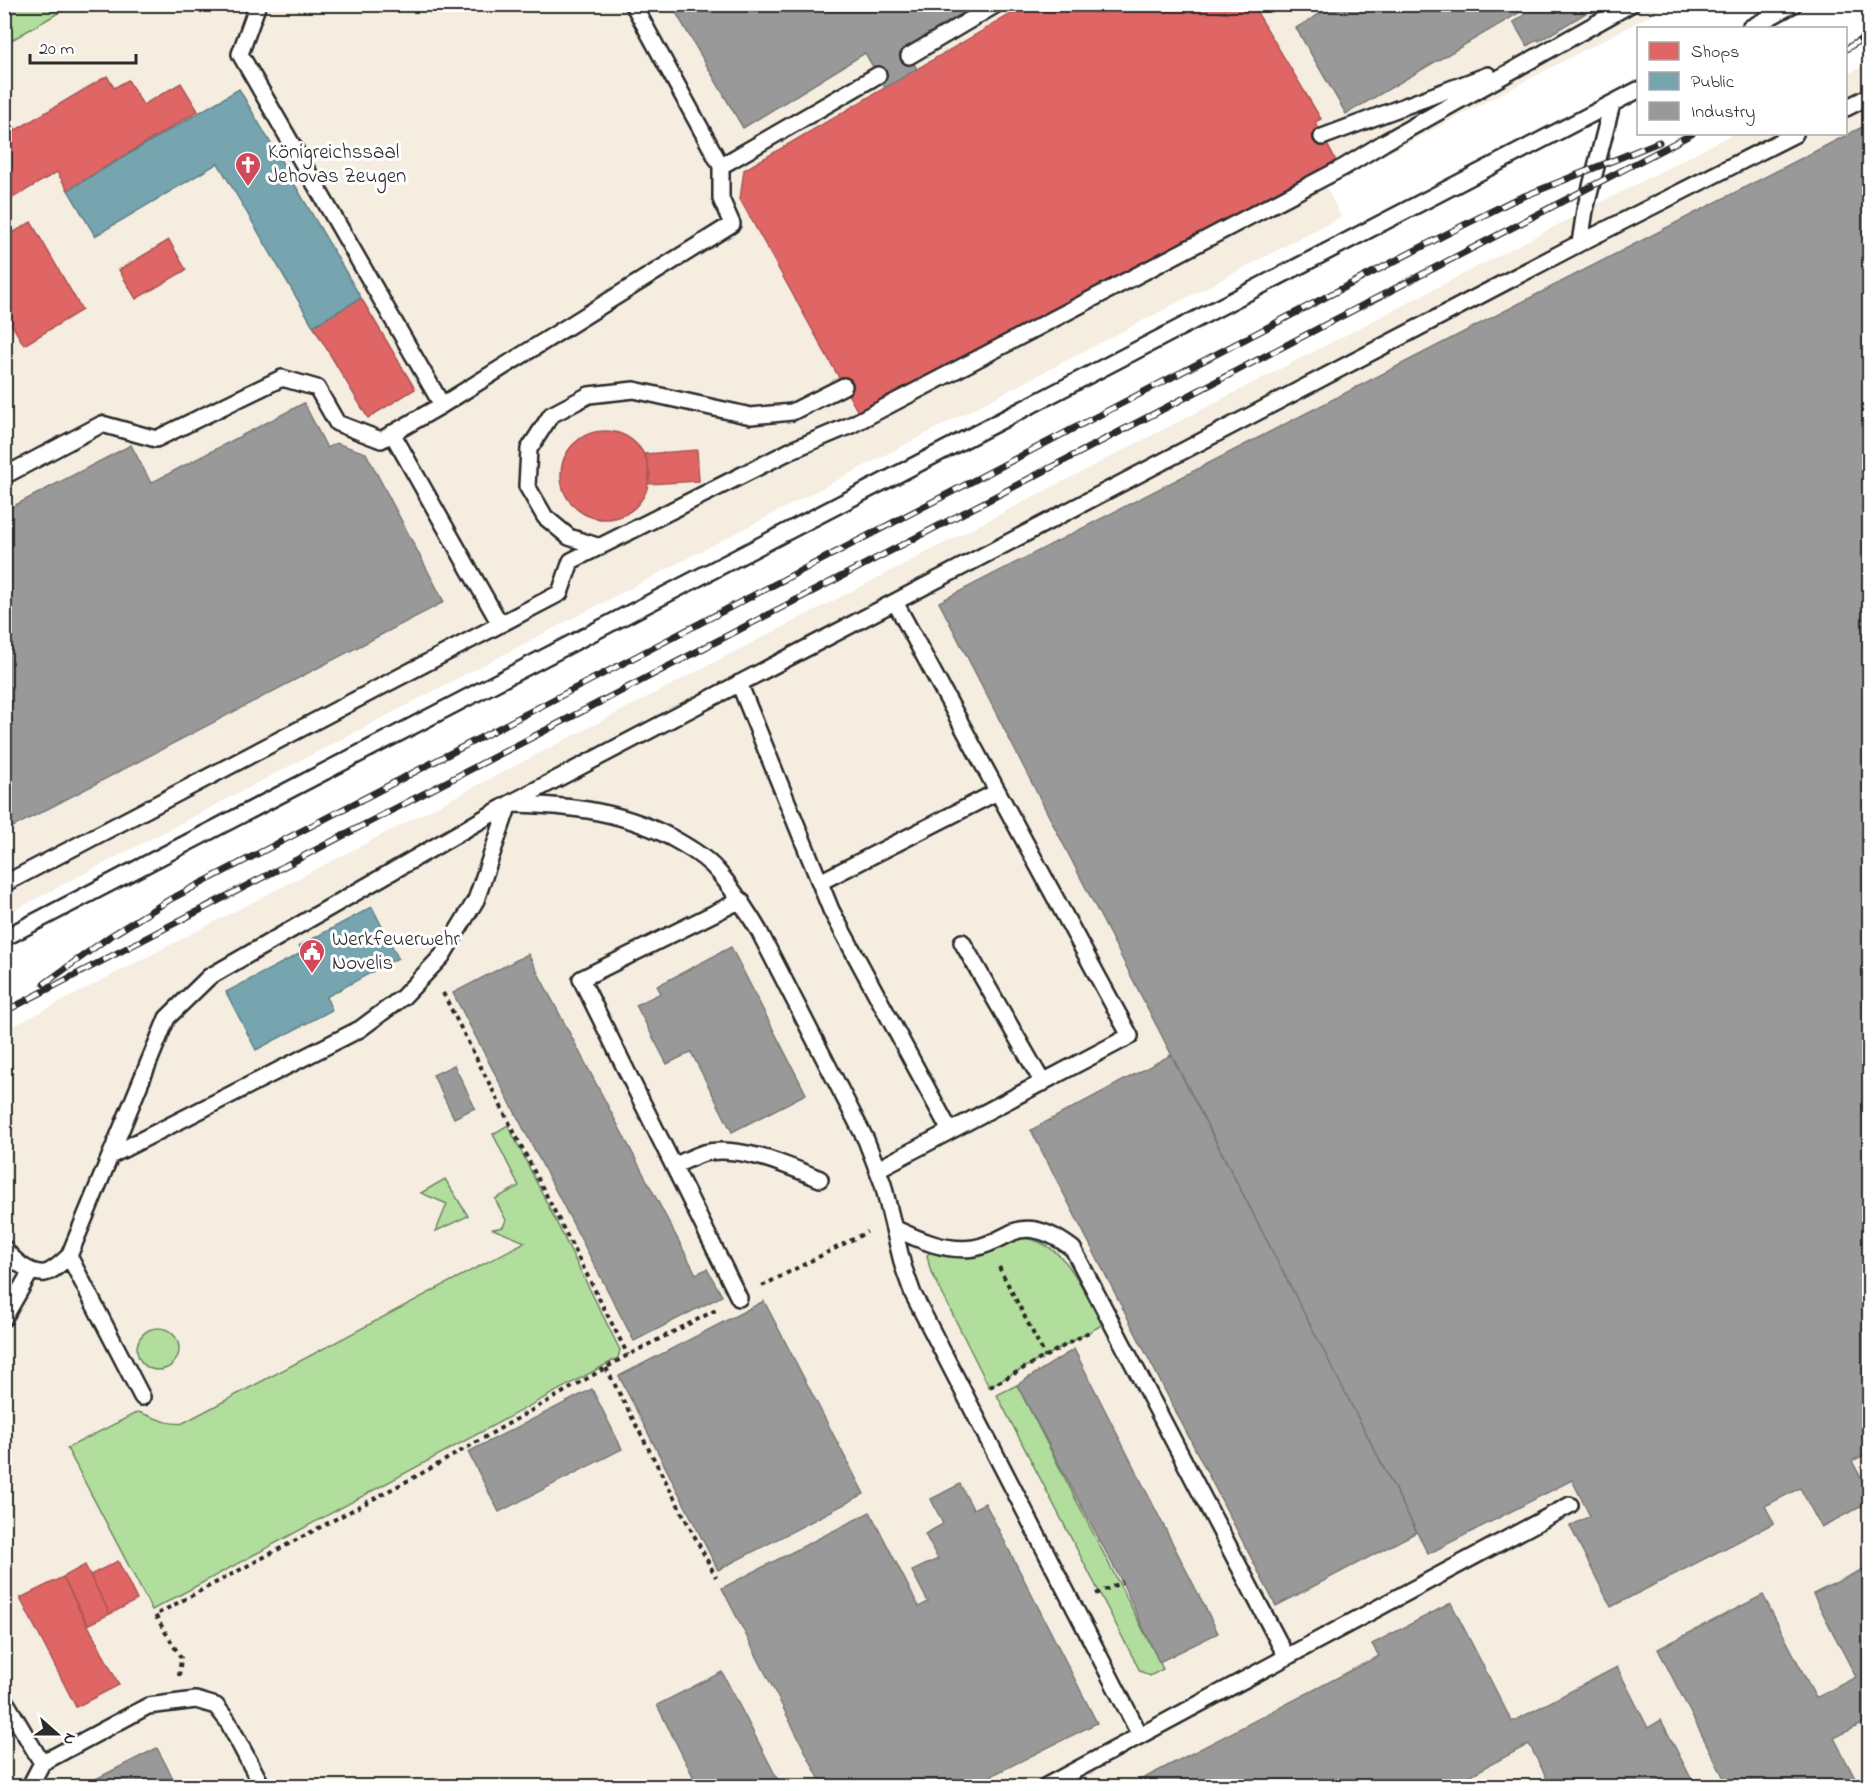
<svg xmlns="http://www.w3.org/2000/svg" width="1874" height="1791" font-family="'Indie Flower',sans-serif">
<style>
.built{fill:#f5eddf}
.green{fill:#b1de9c;stroke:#6e8464;stroke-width:1.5}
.shops{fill:#e06666;stroke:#aa5454;stroke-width:1.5}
.public{fill:#76a5af;stroke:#608087;stroke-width:1.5}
.industry{fill:#999;stroke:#787878;stroke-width:1.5}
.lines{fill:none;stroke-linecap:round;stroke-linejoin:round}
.lane-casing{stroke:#2b2b2b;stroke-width:20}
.path{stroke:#2b2b2b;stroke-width:4;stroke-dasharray:4.5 4.5;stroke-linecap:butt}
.lane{stroke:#fff;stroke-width:15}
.rail-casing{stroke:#2b2b2b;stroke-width:7}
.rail{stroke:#fff;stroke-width:4.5;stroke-dasharray:14;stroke-linecap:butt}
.labels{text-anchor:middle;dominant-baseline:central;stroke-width:6;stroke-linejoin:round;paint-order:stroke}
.poi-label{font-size:21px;fill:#2b2b2b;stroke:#fff;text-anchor:start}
</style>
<rect width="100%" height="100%" fill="#fff"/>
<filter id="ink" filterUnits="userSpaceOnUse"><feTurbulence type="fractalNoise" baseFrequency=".0167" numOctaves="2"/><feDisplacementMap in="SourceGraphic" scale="12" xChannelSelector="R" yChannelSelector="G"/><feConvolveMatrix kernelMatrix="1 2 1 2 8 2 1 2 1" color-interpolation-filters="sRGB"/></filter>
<g filter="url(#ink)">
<path class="built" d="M72,4l1598,1 -344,181 15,31 -1336,698 -1,-871z
M1869,63v1723h-1864l-1,-755 1729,-897h113v-59z"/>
<path class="green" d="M5,4h67v1l-67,39z
M508,1125l112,225 -2,8 -466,252 -85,-162 71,-36c14,4 31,14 45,11l342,-181 -32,-13 10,-2 3,-7 -11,-21 24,-13 -26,-52z
M445,1179l23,37 -32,15 11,-27 -26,-11z
M1022,1238c45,4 61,53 80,87l-113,62 -59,-118 -3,-14 4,-3 31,5 20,-2z
M137 1349a21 21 0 1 1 42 0a21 21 0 1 1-42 0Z
M1017,1385l146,284 -13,7 -10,-5 -143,-276z"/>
<path class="shops" d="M1028,4h224l69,115 -6,3 22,41 -479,249 -118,-213 4,-29z
M107,76l7,12 14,-8 15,25 38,-22 17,28 -130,79 -11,-18 -53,31v-92l12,19z
M31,222l51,88 -58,35 -20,-33v-74z
M169,240l17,30 -50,29 -17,-29z
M361,298l54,91 -47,29 -55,-92z
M561 475a44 44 0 1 1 88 0a44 44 0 1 1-88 0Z
M697,450l2,31 -51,3 2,-9 -5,-21z
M118,1561l19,39 -27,14 -20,-39z
M85,1565l25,49 -23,11 -24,-48z
M63,1577l56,108 -43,22 -56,-109z"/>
<path class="public" d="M239,89l122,209 -48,28 -95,-163 -123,73 -27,-46z
M372,907l26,51 -72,39 6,13 -76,40 -30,-58 77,-40 -4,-6z"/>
<path class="industry" d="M671,4h310l-8,13 -64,38 8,14 -32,19 -20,-35 -122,75z
M1336,4h265l-62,37 -1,-2 -11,7 -14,-24 11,-7 -2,-4 -176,103 -50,-86z
M1870,123v1329l-18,9 18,34v7l-49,25 -21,-39 -35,18 9,17 -163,84 -41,-81 20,-10 -18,-36 -144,74 -489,-952z
M304,403l23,45 9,-5 30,10 78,149 -433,226 -7,-13v-304l127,-66 20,38z
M731,947l75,147 -74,38 -41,-80 -24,12 -31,-59 25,-12 -4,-7z
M528,954l168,320 11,-5 15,27 -88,45 -181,-348z
M1171,1055l246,477 -141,74 -245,-476z
M454,1065l21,43 -21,10 -21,-43z
M764,1301l100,193 -146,76 -99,-194z
M1074,1349l144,284 -59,29 -37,-80 -105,-197z
M592,1389l30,60 -123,63 -31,-60z
M960,1484l13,25 12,-6 112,220 -126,63h-148l-101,-198 148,-76 49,95 9,-5 -16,-31 26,-12 -13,-25 18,-10 -12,-25z
M1869,1566l1,154 -36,18 25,48h-131l-70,-137 105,-54 53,103 40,-21 -43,-83z
M1451,1603l61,119 105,-55 31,61 13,-8 34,66h-144l-22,-42 -60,32 5,10h-345l250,-130 -7,-12z
M722,1672l59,114h-83l-41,-81z
M157,1748l20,38h-95z"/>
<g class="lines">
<defs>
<path id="lane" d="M258,4l-18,50 202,351
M1750,28l44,-24
M909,56l88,-52
M1846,108l24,-12
M1322,137l166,-62
M721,166l157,-91
M1580,243l5,-33 27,-106
M392,433l108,191
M4,476l98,-52 54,15 126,-61 35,10 20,35 44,17 61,-35 290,-181 -11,-25v-33l-88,-162
M600,547l-31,-10 -24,-20 -18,-31 2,-37 22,-34 38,-20 45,-5 117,26 41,-4 52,-26
M739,683l92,227 119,221
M820,882l177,-90
M4,884l556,-291 11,-32 223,-112 57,-24 493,-258 41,-25 246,-138
M4,938l1634,-848
M962,942l81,141
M110,1156l250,-127 43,-32 39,-41 34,-56 33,-96c61,1 118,7 172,39 14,8 29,18 39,31 15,18 27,37 39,57l107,209 17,44 20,82 10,28 227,441
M674,1166c9,-4 20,-10 30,-13 34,-9 85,13 116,26
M878,1169l252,-133 -235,-434
M894,1228c25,12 52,24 80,20 14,-2 27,-10 39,-16 20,-8 43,4 60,17l213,407
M4,1248c8,11 25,27 41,25 9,-2 17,-11 24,-17l98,-238 42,-41 300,-173 1071,-561 215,-109
M69,1256l73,141
M739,1298l-158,-319 160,-79
M4,1318l27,-47
M4,1699l38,64
M30,1786l12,-23 106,-57 48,-6 20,6 11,14 35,66
M1046,1786l524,-281"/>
</defs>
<use href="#lane" class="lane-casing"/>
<path class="path" d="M443,993l185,362
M999,1267l46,89
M762,1286l105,-54
M606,1368l110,209
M990,1387l99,-55
M1096,1594l26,-12
M179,1676l2,-18 -26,-43 271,-144 202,-116 88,-45"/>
<use href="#lane" class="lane"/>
<defs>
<path id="rail" d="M1846,49l24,-15
M44,984l65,-47 60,-37 1291,-673 52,-26 147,-59
M4,1012l1688,-878"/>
</defs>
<use href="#rail" class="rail-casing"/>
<use href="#rail" class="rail"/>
</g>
</g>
<defs>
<symbol id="church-pin" viewBox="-11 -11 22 30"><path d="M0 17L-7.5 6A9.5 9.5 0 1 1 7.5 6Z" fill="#d1495b" stroke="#fff"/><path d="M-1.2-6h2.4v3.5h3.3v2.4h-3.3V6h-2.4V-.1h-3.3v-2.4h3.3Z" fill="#fff"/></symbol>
<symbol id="civic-pin" viewBox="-11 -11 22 30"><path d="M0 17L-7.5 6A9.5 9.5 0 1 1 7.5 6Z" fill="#d1495b" stroke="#fff"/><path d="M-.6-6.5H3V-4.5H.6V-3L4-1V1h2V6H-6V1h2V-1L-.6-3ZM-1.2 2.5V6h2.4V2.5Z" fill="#fff"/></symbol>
</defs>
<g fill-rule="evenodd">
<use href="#church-pin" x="233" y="150" width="30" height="40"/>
<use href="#civic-pin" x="297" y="937" width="30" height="40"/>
</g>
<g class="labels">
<g class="poi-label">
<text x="268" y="153">Königreichssaal<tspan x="268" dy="24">Jehovas Zeugen</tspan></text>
<text x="332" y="940">Werkfeuerwehr<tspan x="332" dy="24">Novelis</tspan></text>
</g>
</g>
<rect width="1874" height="1791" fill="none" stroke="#fff" stroke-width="24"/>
<rect x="12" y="12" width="1850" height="1767" fill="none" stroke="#2b2b2b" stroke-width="2" filter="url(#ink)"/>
<rect x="1637" y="27" width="210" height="108" fill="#ffffff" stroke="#aaaaaa" stroke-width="1.5"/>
<rect x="1649" y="42" width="30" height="18" fill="#e06666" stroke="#aaaaaa" stroke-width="1.5"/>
<text x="1691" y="57" font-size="18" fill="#2b2b2b">Shops</text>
<rect x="1649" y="72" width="30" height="18" fill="#76a5af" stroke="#aaaaaa" stroke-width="1.5"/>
<text x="1691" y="87" font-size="18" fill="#2b2b2b">Public</text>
<rect x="1649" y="102" width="30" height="18" fill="#999999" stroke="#aaaaaa" stroke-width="1.5"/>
<text x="1691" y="117" font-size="18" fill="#2b2b2b">Industry</text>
<g transform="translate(57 1734) rotate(111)" stroke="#ffffff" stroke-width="4.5" paint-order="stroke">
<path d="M0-4.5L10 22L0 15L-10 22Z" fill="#2b2b2b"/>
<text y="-9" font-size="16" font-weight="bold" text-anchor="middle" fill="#2b2b2b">N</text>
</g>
<path d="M30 54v9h106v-9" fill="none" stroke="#2b2b2b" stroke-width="3"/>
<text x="39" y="54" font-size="18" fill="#2b2b2b" stroke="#ffffff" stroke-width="4.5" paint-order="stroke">20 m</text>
</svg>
